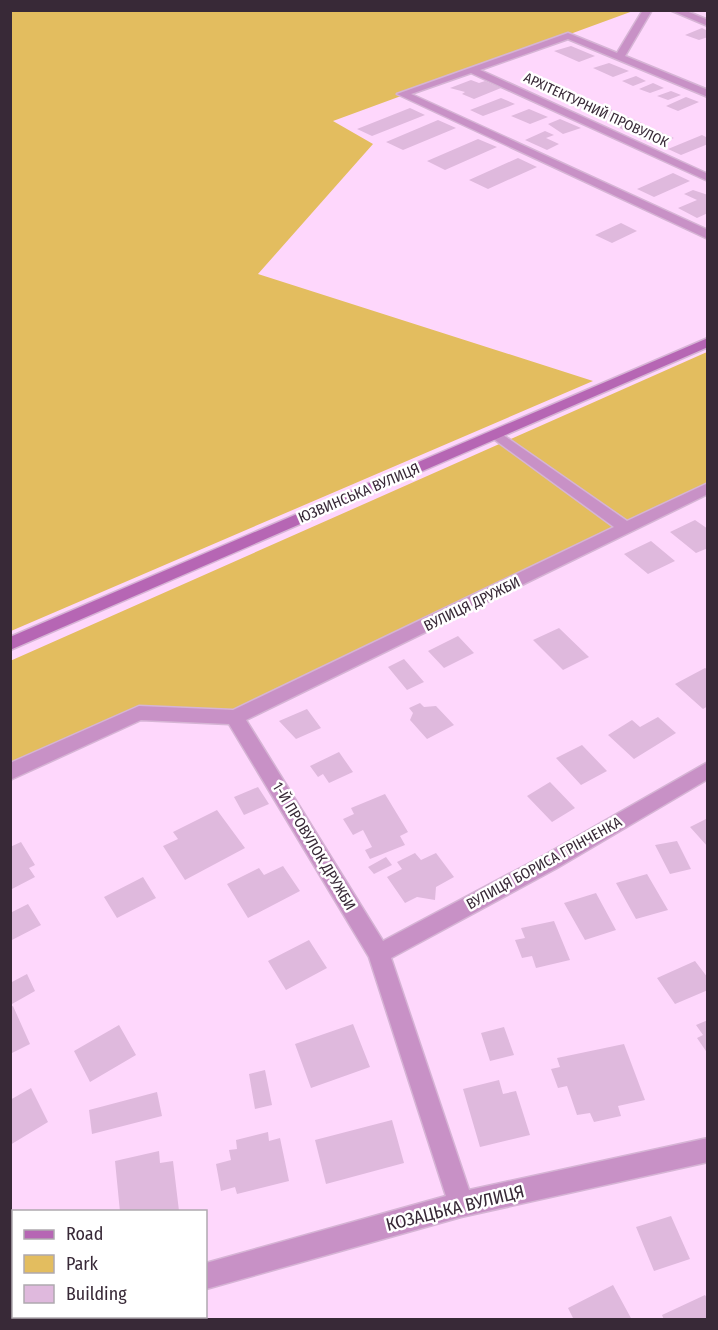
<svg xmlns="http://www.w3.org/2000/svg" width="718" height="1330" font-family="'Fira Sans Condensed',sans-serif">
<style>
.green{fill:#e3bd5f}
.building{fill:#dfb9dd}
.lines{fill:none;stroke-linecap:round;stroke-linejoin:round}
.street-casing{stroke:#d6b4d5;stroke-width:3}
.secondary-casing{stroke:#d6b4d5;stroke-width:3}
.street{fill:#c891c6;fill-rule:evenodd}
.secondary{fill:#b666b4;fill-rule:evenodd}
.labels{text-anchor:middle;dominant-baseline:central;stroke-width:5;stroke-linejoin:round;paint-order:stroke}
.far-street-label{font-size:14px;fill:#382937;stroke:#fff}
.street-label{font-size:15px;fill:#382937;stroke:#fff}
.near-street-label{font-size:18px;fill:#382937;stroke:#fff}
</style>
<rect width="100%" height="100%" fill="#fed7fc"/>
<path class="green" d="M11,11h622l-300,110 40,23 -115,130 335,107 -582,250z
M707,352v136l-472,229 -96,-4 -128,59 -1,-111z"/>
<path class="building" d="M702,28l6,3v6l-9,3 -14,-5z
M571,46l24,10 -16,6 -25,-11z
M609,63l20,8 -16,6 -20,-9z
M636,76l10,5 -13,5 -11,-5z
M471,80l8,3 6,-2 16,7 -27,11 -12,-5 3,-2 -15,-4z
M653,83l11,5 -14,5 -11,-4z
M555,85l15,6 -12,5 -16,-7z
M671,91l10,4 -13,5 -11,-4z
M582,97l14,6 -13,5 -14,-6z
M686,97l13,5 -21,9 -12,-5z
M501,98l14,6 -32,12 -13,-6z
M606,107l13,6 -13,5 -14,-5z
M410,108l15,7 -53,21 -15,-7z
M529,109l19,8 -18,7 -19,-8z
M628,117l16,7 -18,7 -15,-7z
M560,119l21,9 -18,6 -15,-10z
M438,120l18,8 -53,22 -17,-8z
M654,129l20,9 -13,5h-9l-16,-7z
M545,131l9,4 -8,3 13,6 -12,6 -22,-10z
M702,135l6,3v6l-27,11 -13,-6z
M478,139l19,8 -52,23 -18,-9z
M518,158l19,9 -49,22 -19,-9z
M673,173l17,8 -36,16 -17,-8z
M693,190l15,5v18l-11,5 -19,-10 19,-8 -13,-6z
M621,223l16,8 -25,12 -17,-8z
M695,520l13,9v19l-12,5 -26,-21z
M651,541l24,20 -27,13 -24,-20z
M559,628l30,29 -26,13 -30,-30z
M458,636l16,17 -30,15 -16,-17z
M404,659l20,23 -17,8 -19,-23z
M705,668l3,2v36l-5,3 -28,-25z
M420,703l4,4 12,-1 18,19 -27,14 -17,-19 3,-7 -4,-5z
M307,709l14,19 -25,11 -17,-18z
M658,717l18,16 -42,26 -26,-24 24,-15 8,7z
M582,745l25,26 -26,14 -25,-27z
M339,752l14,20 -24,11 -6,-9 -5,3 -8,-11z
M550,782l25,26 -23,14 -25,-26z
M258,787l11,17 -25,11 -10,-18z
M385,794l23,38 -8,4 5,9 -35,14 -5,-9 7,-3 -9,-17 -10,5 -10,-16 11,-5 -3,-6z
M217,810l28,38 -60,32 -22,-34 15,-7 -5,-7z
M708,818v29l-18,-20z
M677,841l14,28 -21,5 -15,-29z
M21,842l14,23 -6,3 6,9 -23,12 -2,-42z
M415,853l6,7 15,-7 18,24 -18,10 -1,13 -18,-3 -12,6 -18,-26 15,-8 -5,-7z
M386,857l6,8 -18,9 -6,-7z
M283,866l17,25 -52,27 -21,-34 32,-16 5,7z
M647,874l21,36 -32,9 -20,-36z
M143,877l13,21 -39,20 -13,-21z
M596,893l20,37 -31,10 -21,-37z
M28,904l13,21 -31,16v-28z
M554,921l16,39 -34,8 -4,-12 -10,2 -7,-18 10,-2 -4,-10z
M309,940l18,28 -41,22 -18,-29z
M695,961l13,17v12l-33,14 -18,-26z
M27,974l8,17 -23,13 -2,-21z
M13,1006l17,38 -20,10v-47z
M708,1020v34l-11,-16 6,-3 -7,-10z
M353,1024l17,43 -59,21 -16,-44z
M119,1025l17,30 -46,27 -16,-31z
M504,1027l10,28 -24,6 -9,-28z
M624,1044l21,56 -27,6 3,10 -27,6 -4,-9 -13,2 -10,-29 -9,2 -7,-19 9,-2 -3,-9z
M265,1070l7,35 -17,4 -6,-35z
M499,1080l4,14 13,-3 14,44 -50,12 -17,-58z
M31,1088l17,34 -38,23v-45z
M157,1092l5,24 -70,18 -3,-24z
M392,1120l12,43 -78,21 -11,-44z
M268,1132l1,9 11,-3 9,43 -52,13 -2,-7 -14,4 -5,-27 15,-4 -2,-10 8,-1 -1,-9z
M159,1151l1,12 13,-2 6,50 -59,1 -5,-51z
M671,1216l19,43 -36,12 -18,-44z
M613,1285l19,35h-58l-6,-12z
M705,1295l3,5v20h-44l-2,-5z"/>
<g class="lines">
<defs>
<path id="street" d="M643,10h9l-27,46 83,34v7l-140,-58 -88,31 228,104v7l-237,-108 -60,21 297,136v9l-311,-145 171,-61 49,20z
M670,10h14l24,10v6z
M496,430l131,91 81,-38v11l-462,226 137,221 160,-85 165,-94v17l-151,89 -166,90 78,232 239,-52v24l-247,55 -255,72v-26l240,-67 -77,-239 -140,-233 -88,-4 -131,60v-17l129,-57 94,4 381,-183 -123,-90 -2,-3z
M40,1316h36l-1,4h-36z"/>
<path id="secondary" d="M708,338v9l-698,303v-13z"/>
</defs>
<use href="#street" class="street-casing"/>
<use href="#secondary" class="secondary-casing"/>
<use href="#street" class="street"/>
<use href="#secondary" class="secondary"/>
</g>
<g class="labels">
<g class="far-street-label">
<text transform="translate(596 110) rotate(25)">АРХІТЕКТУРНИЙ ПРОВУЛОК</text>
</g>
<g class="street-label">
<text transform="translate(359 493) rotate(-23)">ЮЗВИНСЬКА ВУЛИЦЯ</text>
<text transform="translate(472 604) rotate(-26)">ВУЛИЦЯ ДРУЖБИ</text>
<text transform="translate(314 846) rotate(59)">1-Й ПРОВУЛОК ДРУЖБИ</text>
<text transform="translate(544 863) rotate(-29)">ВУЛИЦЯ БОРИСА ГРІНЧЕНКА</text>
</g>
<g class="near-street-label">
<text transform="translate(455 1208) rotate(-14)">КОЗАЦЬКА ВУЛИЦЯ</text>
</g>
</g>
<rect width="718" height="1330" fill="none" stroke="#382937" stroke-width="24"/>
<rect x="12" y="1210" width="195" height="108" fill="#ffffff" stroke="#afa9af" stroke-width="1.5"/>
<rect x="24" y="1230" width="30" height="9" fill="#b666b4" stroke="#afa9af" stroke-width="1.5"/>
<text x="66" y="1240" font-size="18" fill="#382937">Road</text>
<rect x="24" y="1255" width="30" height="18" fill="#e3bd5f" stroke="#afa9af" stroke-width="1.5"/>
<text x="66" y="1270" font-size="18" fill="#382937">Park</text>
<rect x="24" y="1285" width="30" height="18" fill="#dfb9dd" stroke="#afa9af" stroke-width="1.5"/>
<text x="66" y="1300" font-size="18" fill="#382937">Building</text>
</svg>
